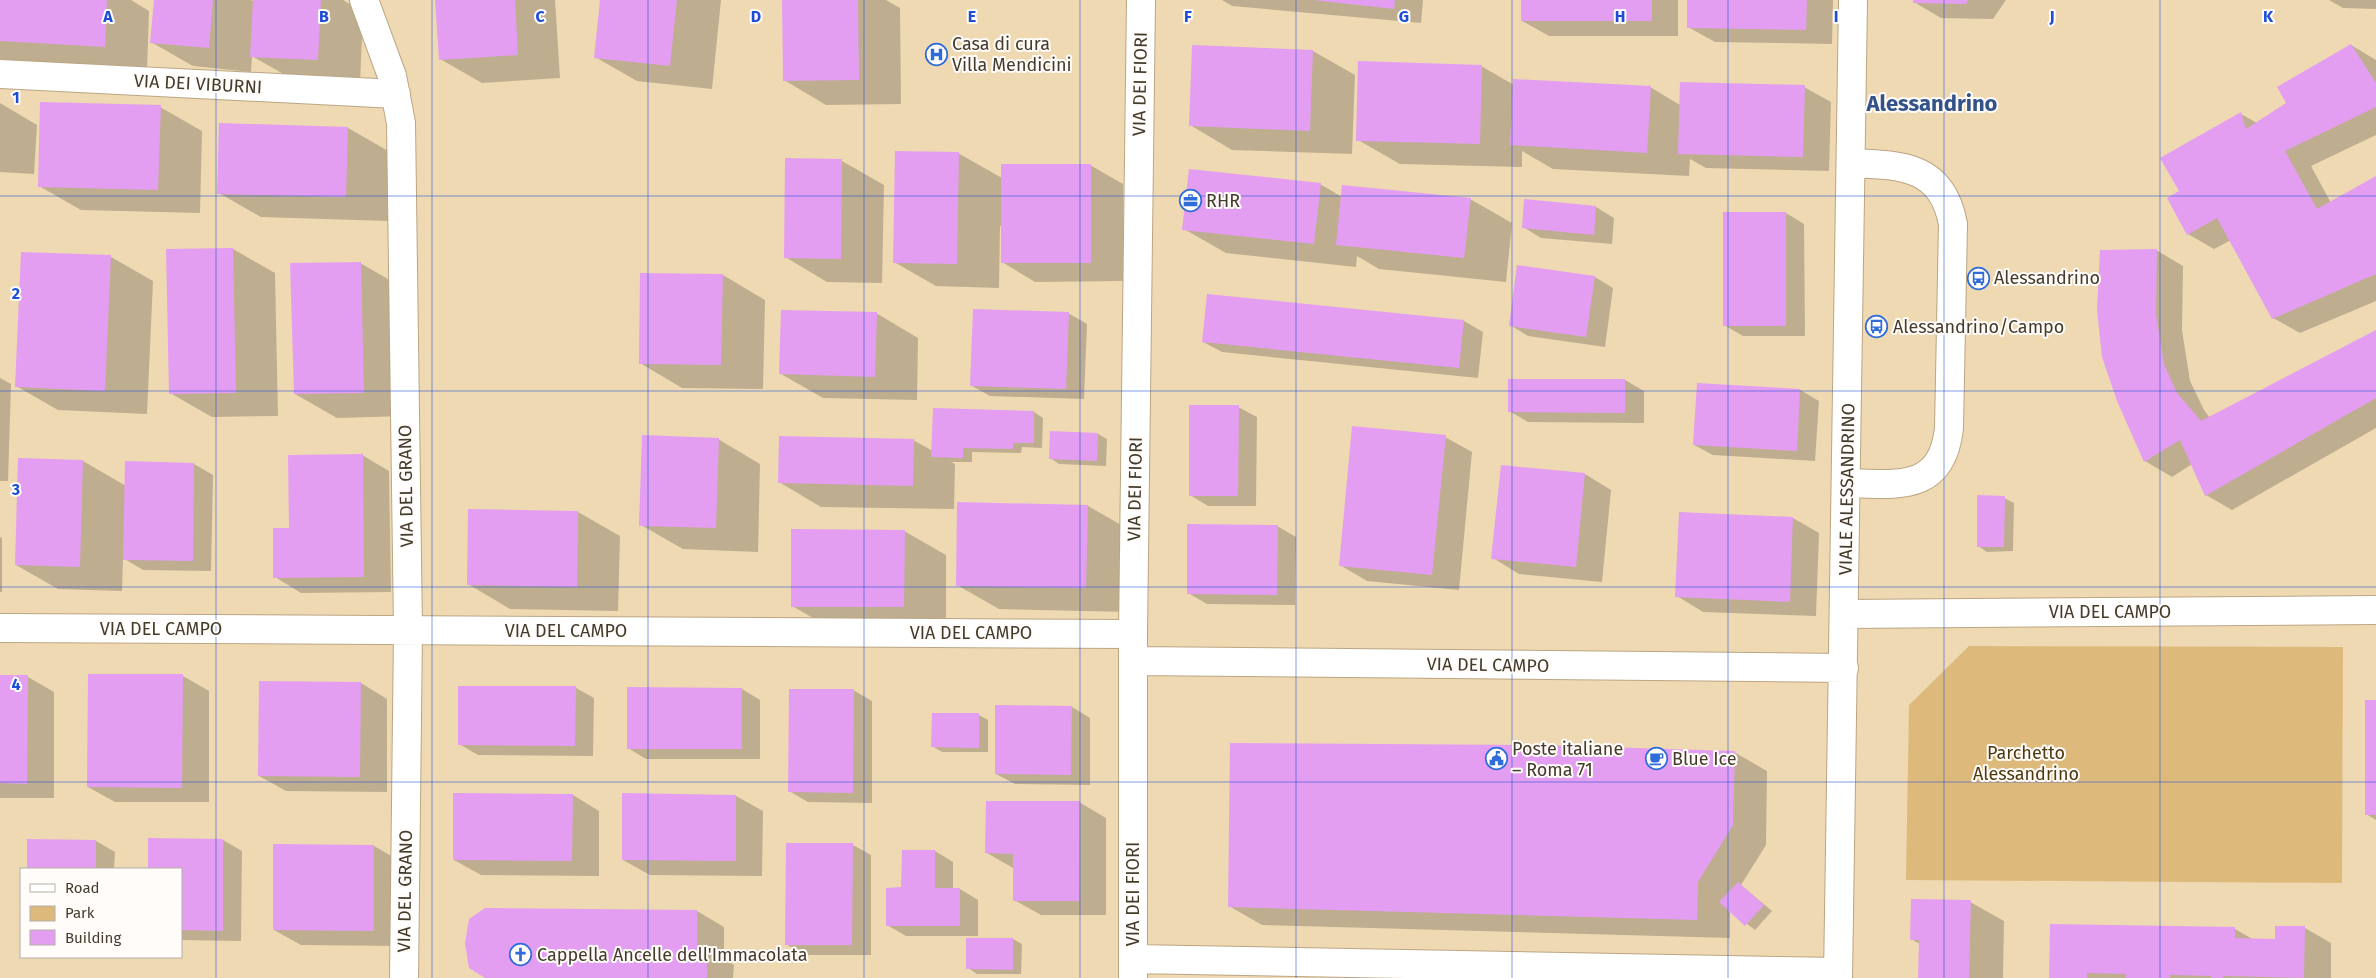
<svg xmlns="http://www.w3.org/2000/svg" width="2376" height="978" font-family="'Fira Sans',sans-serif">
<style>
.green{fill:#ddba7c}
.shadow{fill:#0003}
.building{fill:#e39ef1}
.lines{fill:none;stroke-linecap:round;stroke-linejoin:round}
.minor-casing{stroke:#bba683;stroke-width:30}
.minor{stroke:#fff;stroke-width:28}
.grid{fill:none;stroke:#1d4ed8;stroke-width:1;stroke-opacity:0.55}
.labels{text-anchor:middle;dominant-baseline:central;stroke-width:4;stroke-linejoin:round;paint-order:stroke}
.poi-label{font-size:18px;fill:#433b2c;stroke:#fffcf9;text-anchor:start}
.street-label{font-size:18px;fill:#433b2c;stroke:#fffcf9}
.park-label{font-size:18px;fill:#4f390d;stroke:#fffcf9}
.district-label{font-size:22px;font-weight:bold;fill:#32528a;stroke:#fffcf9}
.grid-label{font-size:16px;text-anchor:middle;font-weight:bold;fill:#1d4ed8;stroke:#fffcf9;stroke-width:4;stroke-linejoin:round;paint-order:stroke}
</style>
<rect width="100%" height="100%" fill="#eed9b3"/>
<path class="green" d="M1969,646l374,1 -1,236 -436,-3 3,-175z"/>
<path class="shadow" d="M0,0h131l18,11 -2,59 -147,-8z
M155,0h96l4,2v-2h88l20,12 -3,72 -66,-4 -42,-24 -1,16 -58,-6 -42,-24z
M436,0h119l5,78 -78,5 -42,-24z
M601,0h120l-9,89 -75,-8 -42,-24z
M783,0h103l14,8 1,96 -75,1 -42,-25z
M1222,0h201l-2,23 -189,-17z
M1522,0h156v36h-129l-27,-15z
M1689,0h144l-1,44 -117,-2 -27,-15z
M1914,0h92l-13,19 -52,-1 -27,-16z
M2329,0h47v9l-33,-1z
M2351,45l25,15v75l-65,31 20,37 45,-26v124l-76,32 -27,-15 -42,-78 -17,9 -26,-15 -7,-42 60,-78 16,9 31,-20z
M1193,46l120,5 42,24 -3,79 -120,-4 -42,-25z
M1481,66l33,19 136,2 30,18 124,-18 27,15 -2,69 -123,-3 -16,-9 -1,17 -136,-7 -31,-18v16l-122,-3 -42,-24z
M0,103l37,22 -3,49 -34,-2z
M160,107l42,24 -2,82 -119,-3 -42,-24z
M348,128l42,24 -2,69 -127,-4 -42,-24z
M958,153l44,25 88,-13 33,19 1,97 -89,1 -33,-20v-36h-2l-1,62 -63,-2 -42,-24z
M842,161l42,24 -2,98 -55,-1 -42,-25z
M1320,184l22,13 128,2 42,24 -6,59 -127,-13 -22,-13 -1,11 -130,-14 -42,-24z
M1596,207l18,11 -2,26 -71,-6 -18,-11z
M1786,213l18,11 1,112h-62l-19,-11z
M233,249l42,24 3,143 -66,1 -42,-24z
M2156,250l27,16 -1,64 8,51 14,29 6,8 166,-87v97l-144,82 -26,-15 -14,-31 -20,13 -27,-16 -27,-60z
M22,253l89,4 42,24 -6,133 -89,-4 -42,-24z
M360,263l42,24 4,129 -69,2 -42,-24z
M723,275l42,25 -2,89 -81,-1 -42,-25z
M1595,277l18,11 -8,59 -77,-11 -18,-11z
M1208,295l256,26 19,11 -5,46 -256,-26 -19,-10z
M876,313l42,25 -1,62 -94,-2 -42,-24z
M1068,313l19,11 -3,75 -94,-3 -18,-10z
M0,378l11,6 -3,97h-8z
M1509,380h116l19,11v32l-116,-1 -19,-11z
M1698,384l102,6 19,11 -4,60 -102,-6 -19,-10z
M1238,407l19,10 -1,89h-48l-18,-11z
M1034,412l9,6 -1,30 -20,-1 -1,6 -49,-1v10h-21l4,2 -1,45 -133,-2 -42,-25 134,-42 20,11z
M1098,434l9,5 -1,27 -47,-2 -9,-6z
M1445,437l27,15 -13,138 -92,-9 -27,-16z
M718,439l42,25 -2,88 -75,-3 -42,-24z
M362,455l27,16 2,121 -90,1 -26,-16 15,-48z
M83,461l43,25v-23l68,1 19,11 -2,96 -68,-1 -20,-12 -1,33 -64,-2 -42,-24z
M1585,474l26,16 -9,92 -83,-8 -26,-16z
M2004,498l10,5 -1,48 -26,1 -9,-6z
M1088,506l42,24 -2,82 -129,-3 -42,-24z
M578,512l42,24 -2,75 -108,-2 -42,-25z
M1793,518l26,15 -3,83 -113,-4 -26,-16z
M1277,526l19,11 -1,68 -88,-1 -19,-11z
M904,531l42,24v76l-112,-1 -42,-24z
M0,537l2,1v54h-2z
M0,676l28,1 26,15v106h-54z
M183,676l26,15v111h-94l-27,-15z
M361,683l26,16v93l-101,-1 -27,-15z
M576,688l18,10 -1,58 -115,-1 -19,-11z
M742,689l18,11v59h-114l-18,-11z
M853,690l19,11v102l-64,-1 -19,-11z
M2376,702v118l-10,-6z
M1072,707l18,11v67l-75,-1 -19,-10z
M933,714l46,1 9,5v32h-46l-10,-6z
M1734,752l33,19 -1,74 -25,40 31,26 -17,19 -25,-19v27l-468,-13 -33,-19z
M573,795l26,16v65l-118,-1 -27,-15z
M736,796l27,15 -1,65 -112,-1 -27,-15z
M1079,802l27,16v97h-65l-27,-15 -1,-32 -26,-15z
M149,840h74l19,11 -1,90 -60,-1v-71h-32z
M28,841h68l19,11 -1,17h-86z
M853,845l18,10v100h-67l-18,-11z
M374,846l26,15v85l-99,-1 -27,-15z
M935,851l18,11v27h7l18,11v36h-72l-19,-11 16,-36z
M1970,902l34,19 -1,57h-83v-34l-9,-5z
M485,910l212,1 27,16v32l10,6 -1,13h-245z
M2305,928l26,15v35h-281l185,-49 19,11h22z
M1013,939l9,5 -1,30h-44l-9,-6z"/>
<path class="building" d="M0,0h107l-2,47 -105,-6z
M154,0h59l-4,48 -59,-5z
M253,0h68l-3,60 -68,-3z
M435,0h80l3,55 -79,5z
M600,0h77l-7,66 -76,-8z
M782,0h76l1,80 -76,1z
M1313,0h82l-1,9z
M1521,0h131v21h-131z
M1687,0h120l-1,30 -119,-2z
M1913,0h55l-2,4 -53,-1z
M2351,44l25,39v24l-91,44 32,58 59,-33v98l-104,45 -55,-101 -30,17 -20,-37 12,-7 -19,-33 81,-46 5,17 40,-26 -9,-16z
M1192,45l121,5 -3,81 -121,-5z
M1358,61l124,4 -2,79 -124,-3z
M1513,79l138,7 -4,67 -137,-8z
M1680,82l125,3 -2,72 -125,-3z
M40,102l121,3 -3,85 -120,-3z
M219,123l129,4 -2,70 -129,-3z
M895,151l64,1 -2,112 -64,-1z
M785,158l57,1 -1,100 -57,-1z
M1001,164h90v99h-90z
M1189,169l132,14 -7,61 -132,-14z
M1342,185l129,13 -7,60 -128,-13z
M1524,199l72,7 -2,29 -72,-7z
M1723,212h63v114h-63z
M233,248l3,145 -67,1 -3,-145z
M2157,249l-1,65 8,50 13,29 24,28 175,-91v68l-171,98 -25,-56 -36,22 -27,-61 -15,-44 -5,-47 3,-60z
M21,252l90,3 -6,136 -90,-4z
M361,262l3,131 -70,1 -4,-131z
M1517,265l78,11 -9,61 -77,-11z
M640,273l83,1 -2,91 -82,-1z
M1207,294l257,26 -5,48 -257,-26z
M973,309l96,3 -3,77 -96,-3z
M781,310l96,2 -2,65 -96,-3z
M1508,379h117v34l-117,-1z
M1697,383l103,6 -3,62 -104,-6z
M1189,405h50l-1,91h-49z
M933,408l101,3v32h-21v6l-50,-1v10l-32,-1z
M1352,426l94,9 -14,140 -93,-9z
M1050,431l48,2 -1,28 -48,-2z
M642,435l77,3 -3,90 -77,-2z
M779,436l135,3 -1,47 -135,-3z
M363,454l1,123 -91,1v-50h16l-1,-73z
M18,458l65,2 -3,107 -65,-2z
M125,461l69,2 -1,98 -70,-1z
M1501,465l84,8 -9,94 -85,-8z
M1977,495l28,1 -1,51h-27z
M957,502l131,3 -2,83 -130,-2z
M468,509l110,2 -1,76 -110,-2z
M1679,512l114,5 -3,85 -115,-5z
M1187,524l91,1 -1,70 -90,-1z
M791,529l114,1 -1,77h-113z
M88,674h95l-1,114 -95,-1z
M0,675h28l-1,109 -27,-1z
M259,681l102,1 -1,95 -102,-1z
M458,686h118l-1,60 -117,-1z
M627,687l115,1v61h-115z
M789,689h65l-1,104 -65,-1z
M2365,700h11v115h-11z
M995,705l77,1 -1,69 -76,-1z
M932,713h47v35l-48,-1z
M1230,743l307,2 198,6 -2,74 -35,57 -1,38 -469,-13z
M453,793l120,1 -1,67 -119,-1z
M622,793l114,2v66l-114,-1z
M986,801h94l-1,100h-66v-47l-28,-1z
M148,838l75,1v92l-42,-1v-61h-33z
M27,839l69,1v29h-69z
M786,843h67l-1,102h-67z
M273,844l101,1v86l-101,-1z
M902,850h33v38h25v38h-74v-38l15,-1z
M1738,882l26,23 -19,21 -26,-24z
M1911,899l60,1 -2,78h-51l1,-38h-9z
M485,908l212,2v38l10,1v29h-222l-16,-10 -4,-25 4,-24z
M2050,924l185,3v11l40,1v-13h30l-1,52 -81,-2v2h-12v-2l-41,-1v3h-44v-4l-39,-1v5h-38z
M966,938h47v32l-47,-1z"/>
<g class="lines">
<defs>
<path id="minor" d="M364,0l28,76 9,47 7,507 -4,348
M0,74l396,20
M1846,483c51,1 96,10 103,-55l4,-204c-11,-59 -52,-59 -102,-61
M1845,614l531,-4
M0,628l1133,6
M1133,661l711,7
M1133,959l705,13
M1133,978v-344l8,-634
M1838,978l15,-978"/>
</defs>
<use href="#minor" class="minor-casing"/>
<use href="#minor" class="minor"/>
</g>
<path class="grid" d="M216,0v978M432,0v978M648,0v978M864,0v978M1080,0v978M1296,0v978M1512,0v978M1728,0v978M1944,0v978M2160,0v978M0,196h2376M0,391h2376M0,587h2376M0,782h2376"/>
<defs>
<symbol id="hospital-ring" viewBox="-11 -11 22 22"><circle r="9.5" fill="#fffcf9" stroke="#2f6cda" stroke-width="1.5"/><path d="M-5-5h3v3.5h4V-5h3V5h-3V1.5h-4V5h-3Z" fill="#2f6cda"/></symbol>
<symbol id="office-ring" viewBox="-11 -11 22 22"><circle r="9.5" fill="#fffcf9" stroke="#2f6cda" stroke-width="1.5"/><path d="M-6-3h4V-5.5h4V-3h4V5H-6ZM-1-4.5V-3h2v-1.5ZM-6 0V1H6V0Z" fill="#2f6cda"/></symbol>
<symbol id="bus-ring" viewBox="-11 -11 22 22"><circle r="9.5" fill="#fffcf9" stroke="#2f6cda" stroke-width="1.5"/><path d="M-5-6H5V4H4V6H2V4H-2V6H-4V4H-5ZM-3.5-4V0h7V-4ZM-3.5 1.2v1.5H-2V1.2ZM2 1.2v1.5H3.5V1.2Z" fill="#2f6cda"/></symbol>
<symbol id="civic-ring" viewBox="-11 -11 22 22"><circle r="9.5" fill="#fffcf9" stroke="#2f6cda" stroke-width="1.5"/><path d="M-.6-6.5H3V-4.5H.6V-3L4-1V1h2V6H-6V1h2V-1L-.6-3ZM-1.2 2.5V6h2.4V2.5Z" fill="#2f6cda"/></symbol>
<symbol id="cafe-ring" viewBox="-11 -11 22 22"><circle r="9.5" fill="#fffcf9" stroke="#2f6cda" stroke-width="1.5"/><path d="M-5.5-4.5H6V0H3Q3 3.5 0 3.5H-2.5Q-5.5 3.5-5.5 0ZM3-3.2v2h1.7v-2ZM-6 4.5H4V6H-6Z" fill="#2f6cda"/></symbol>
<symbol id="church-ring" viewBox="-11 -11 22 22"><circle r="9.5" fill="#fffcf9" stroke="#2f6cda" stroke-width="1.5"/><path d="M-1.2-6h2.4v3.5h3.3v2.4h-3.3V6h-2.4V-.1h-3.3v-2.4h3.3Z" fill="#2f6cda"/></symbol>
</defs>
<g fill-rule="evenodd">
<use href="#hospital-ring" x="924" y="42" width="25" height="25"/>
<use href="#office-ring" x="1178" y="188" width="25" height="25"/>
<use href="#bus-ring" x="1966" y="266" width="25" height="25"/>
<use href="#bus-ring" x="1864" y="314" width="25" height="25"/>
<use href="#civic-ring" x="1484" y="746" width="25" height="25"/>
<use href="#cafe-ring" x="1644" y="746" width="25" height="25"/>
<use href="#church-ring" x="508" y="942" width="25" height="25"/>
</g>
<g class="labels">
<g class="poi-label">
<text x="952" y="44">Casa di cura<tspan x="952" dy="21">Villa Mendicini</tspan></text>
<text x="1206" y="201">RHR</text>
<text x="1994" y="278">Alessandrino</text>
<text x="1893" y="327">Alessandrino/Campo</text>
<text x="1512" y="749">Poste italiane<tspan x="1512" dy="21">– Roma 71</tspan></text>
<text x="1672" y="759">Blue Ice</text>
<text x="537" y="955">Cappella Ancelle dell'Immacolata</text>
</g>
<g class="street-label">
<text transform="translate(198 84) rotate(3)">VIA DEI VIBURNI</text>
<text transform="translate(1140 84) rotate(-89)">VIA DEI FIORI</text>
<text transform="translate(406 486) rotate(-91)">VIA DEL GRANO</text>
<text transform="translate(1135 489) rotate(-89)">VIA DEI FIORI</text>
<text transform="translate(1847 489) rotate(-89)">VIALE ALESSANDRINO</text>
<text x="2110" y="612">VIA DEL CAMPO</text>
<text x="161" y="629">VIA DEL CAMPO</text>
<text x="566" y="631">VIA DEL CAMPO</text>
<text x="971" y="633">VIA DEL CAMPO</text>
<text transform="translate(1488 665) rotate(1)">VIA DEL CAMPO</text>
<text transform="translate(405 891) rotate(-89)">VIA DEL GRANO</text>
<text transform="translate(1133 894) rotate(-90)">VIA DEI FIORI</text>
</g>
<g class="park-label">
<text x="2026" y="753">Parchetto<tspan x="2026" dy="21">Alessandrino</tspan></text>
</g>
<g class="district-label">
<text x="1932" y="103">Alessandrino</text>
</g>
</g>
<g class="grid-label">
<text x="108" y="22">A</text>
<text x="324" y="22">B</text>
<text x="540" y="22">C</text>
<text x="756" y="22">D</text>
<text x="972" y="22">E</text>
<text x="1188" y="22">F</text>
<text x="1404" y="22">G</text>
<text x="1620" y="22">H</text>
<text x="1836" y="22">I</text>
<text x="2052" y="22">J</text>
<text x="2268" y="22">K</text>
<text x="16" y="103">1</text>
<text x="16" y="299">2</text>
<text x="16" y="495">3</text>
<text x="16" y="690">4</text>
</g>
<rect x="20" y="868" width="162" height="90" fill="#fffcf9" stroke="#b4afa7"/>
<rect x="30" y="884" width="25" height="8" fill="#ffffff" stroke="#b4afa7"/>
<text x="65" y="893" font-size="15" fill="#433b2c">Road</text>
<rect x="30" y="906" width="25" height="15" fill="#ddba7c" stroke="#b4afa7"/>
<text x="65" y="918" font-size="15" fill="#433b2c">Park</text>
<rect x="30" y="930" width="25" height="15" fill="#e39ef1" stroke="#b4afa7"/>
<text x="65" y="943" font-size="15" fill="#433b2c">Building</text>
</svg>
